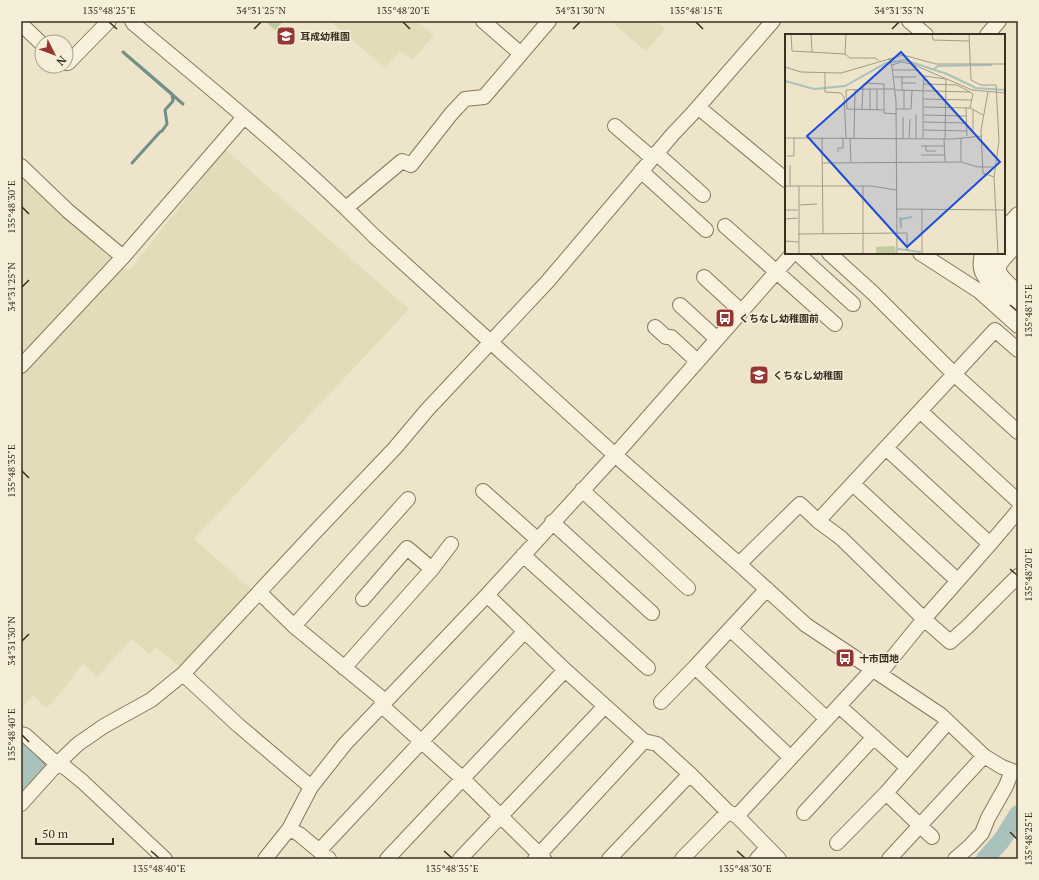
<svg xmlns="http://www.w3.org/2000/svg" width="1039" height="880" font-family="'PT Serif','Noto Sans JP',serif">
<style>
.farmland{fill:#e2ddb8}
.green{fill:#c4cb9e}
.water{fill:#aac2bc;stroke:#71908a}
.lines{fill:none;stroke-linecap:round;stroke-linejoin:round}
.stream{stroke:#71908a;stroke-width:3}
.river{stroke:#aac2bc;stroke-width:18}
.minor-casing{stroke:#89775f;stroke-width:16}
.minor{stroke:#f8f1dd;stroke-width:14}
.ticks{fill:none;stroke:#3a2f22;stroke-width:1.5}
.labels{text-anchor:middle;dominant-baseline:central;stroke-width:3.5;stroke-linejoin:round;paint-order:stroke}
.poi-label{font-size:10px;font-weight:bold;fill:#3a2f22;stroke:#f5eed9;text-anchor:start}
.inset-river{fill:none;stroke:#aac2bc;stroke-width:2}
.inset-road{fill:none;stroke:#a59c87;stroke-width:1}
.view{fill:#1d4ed8;fill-opacity:0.15;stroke:#1d4ed8;stroke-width:2}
.inset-edge{fill:none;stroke:#3a2f22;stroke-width:2}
.neatline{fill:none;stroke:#3a2f22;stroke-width:1.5}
.ticks-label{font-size:10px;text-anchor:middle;fill:#3a2f22}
</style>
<rect width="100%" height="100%" fill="#ede4ca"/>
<path class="farmland" d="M330,21h86l18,14 -21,25 -13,-9 -15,17z
M610,21h45l10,8 -19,22z
M225,149l184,160 -215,230 58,51 -71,78 -25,-21 -7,7 -17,-15 -35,38 -14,-13 -29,37 -8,7 -13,-13 -12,15v-537l40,38 68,60z"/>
<path class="green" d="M265,21h18l-8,9z"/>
<path class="water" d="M21,742l5,2 22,24 -27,28z"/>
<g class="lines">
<path class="stream" d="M132,163l28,-31 2,-1 5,-7 -2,-14 8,-9 -1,-7 -49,-42 60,52"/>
<path class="river" d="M985,859l17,-19 16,-26"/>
<defs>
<path id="minor" d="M132,21l2,3c82,69 165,136 240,212l241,219 124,109 67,61 135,90 43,41 18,11 16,6
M483,21l38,33
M909,21l17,14
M21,24l21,20
M987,35l12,-14
M66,63h2l41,-42
M698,107l88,73
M615,126l37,32
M656,153l47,42
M21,166l47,45 55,46
M641,171l65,59
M346,208l56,-47 9,4 40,-51 14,-15 19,-2 65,-76
M725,226l110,98
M1004,229l14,-15
M1004,243l14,-14
M1018,244c-24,25 -27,24 0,48
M797,253l56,51
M829,253l44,40 81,81 64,58
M920,253l59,38 39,35
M982,253c-1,6 -3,13 0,19 5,13 26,27 36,36
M995,253c-5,8 -3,13 3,20
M704,277l37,34
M680,305l37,34
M655,327l11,10h5l26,24
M21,366l102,-109 121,-140
M920,411l98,90
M886,448l104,96 28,-33
M853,484l104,96
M582,490l106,98
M483,491l54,48
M818,521l177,-191 23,20
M552,522l100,91
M523,555l125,113
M739,564l61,-60 18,17 23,17 83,81 26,23 17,-15 51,-51
M767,589l-72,78 96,91
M259,592l35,34 91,75
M487,595l78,75 79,71 13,3 33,30 38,38
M363,599l44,-51 25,21
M294,626l114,-127
M730,629l97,90
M344,668l88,-99 19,-25
M880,673l44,-54 66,-75
M183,674l55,51 73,62
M661,702l34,-35
M381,705l82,74 81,80
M839,706l69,62
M21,734l4,1 32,29 9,4 17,14 82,77
M886,793l46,44
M21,804l36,-40 21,-20 26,-18 47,-26 32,-26 132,-142 80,-84 32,-38 121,-129 125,-147 19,-20 81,-93
M804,813l70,-76
M737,816l136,-147
M289,829l10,5 30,25
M837,843l49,-50 62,-71
M319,851l206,-220
M265,859l24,-30 22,-42 34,-43 142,-149 128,-140 178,-202
M387,859l178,-189
M460,859l145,-153
M535,859l109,-118
M609,859l81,-85
M682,859l46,-47 9,4 42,43
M757,859l10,-11
M889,859l95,-103
M955,859l15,-13 12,-13 6,-15 18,-32 6,-15"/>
</defs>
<use href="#minor" class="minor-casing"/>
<use href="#minor" class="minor"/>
</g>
<path class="ticks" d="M109,22l8,7M403,22l7,7M696,22l7,7M254,29l7,-7M573,29l7,-7M892,29l7,-7M22,207l7,7M22,287l7,-7M1010,305l7,6M22,471l7,7M1010,569l7,6M22,641l7,-7M22,735l7,7M1010,832l7,7M151,851l8,7M444,851l8,7M737,851l8,7"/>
<defs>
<symbol id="school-square" viewBox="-11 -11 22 22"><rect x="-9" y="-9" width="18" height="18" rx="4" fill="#953632" stroke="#f5eed9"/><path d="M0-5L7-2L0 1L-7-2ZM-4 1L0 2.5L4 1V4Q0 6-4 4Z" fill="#fff"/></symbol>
<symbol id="bus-square" viewBox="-11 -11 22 22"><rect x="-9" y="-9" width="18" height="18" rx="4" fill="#953632" stroke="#f5eed9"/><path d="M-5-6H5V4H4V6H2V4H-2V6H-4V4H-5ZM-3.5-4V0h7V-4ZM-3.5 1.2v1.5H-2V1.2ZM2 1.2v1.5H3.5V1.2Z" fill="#fff"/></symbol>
</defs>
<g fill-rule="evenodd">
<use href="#school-square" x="275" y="25" width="22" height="22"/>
<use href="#bus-square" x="714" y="307" width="22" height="22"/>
<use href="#school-square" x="748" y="364" width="22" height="22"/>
<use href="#bus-square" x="834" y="647" width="22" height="22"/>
</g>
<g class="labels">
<g class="poi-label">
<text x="300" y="36">耳成幼稚園</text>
<text x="739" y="318">くちなし幼稚園前</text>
<text x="773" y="375">くちなし幼稚園</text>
<text x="859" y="658">十市団地</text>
</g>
</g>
<g transform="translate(785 34)">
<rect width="220" height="220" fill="#ede4ca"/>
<path d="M110,212l1,8h-20v-7z" fill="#c4cb9e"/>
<path class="inset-river" d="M149,35l4,-3 54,-1M0,47l29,8 31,-3 41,-23 19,-3 42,14 29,14 29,2M115,183l1,11v-9l11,-2M113,215l23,3"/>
<path class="inset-road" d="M6,0l1,17 53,3 5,4h26l3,3M26,0l1,18M147,0l1,6 36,1M184,0l2,46 10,5h15l3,56 -5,36M60,20l1,-20M104,24l3,9 4,34 1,153M107,31l9,-3 11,2 60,26 33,3M0,33l16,5 40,1 62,-18 33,9h69M108,36h26M40,39v19l16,1 3,4 2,41M117,42v14M108,43h23M117,49h14M139,50l33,1 13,7M85,55h24M109,56l76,2 3,2 -3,14M138,56l1,-14 22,3 -1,60M138,57v47M203,58l-7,38 2,43 11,4 4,77M138,65l49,1M139,73l46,1 13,7M181,74l1,28M77,75l1,-23 5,-3 16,1v29l12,1M85,75v-20l-24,1 1,19 37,1M111,75h15l1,-19M119,75v-19M92,76v-21M188,76v20M139,81l42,1M139,88l42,1M139,96l43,1M0,104l168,1 29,-3M37,104l1,96M65,104l1,24M69,104l1,-48M118,104v-21M124,104l1,-19M131,104v-24M176,104v24M159,105l1,23M136,112h24M141,112v5h10M53,118v-4h5v-10M136,121h24M2,122h7v-18M38,129l138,-1 17,5h17M0,152h86l25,4M5,152v-21M78,152v68M14,171l18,-1M111,175l109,1M0,176h13M0,185l13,-1M13,200l109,-1v17M0,207l14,1M14,220v-68M137,220v-45"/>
<path class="view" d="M116,18l99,110 -93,85 -100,-111z"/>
<rect width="220" height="220" class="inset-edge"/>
</g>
<rect width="1039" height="880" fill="none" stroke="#f5eed9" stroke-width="44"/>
<g transform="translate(54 54) rotate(132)"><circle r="19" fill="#f5eed9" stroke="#aaa290"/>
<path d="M0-3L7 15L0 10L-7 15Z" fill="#953632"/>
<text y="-6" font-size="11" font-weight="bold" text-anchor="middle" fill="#3a2f22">N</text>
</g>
<path d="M36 838v6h77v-6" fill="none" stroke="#3a2f22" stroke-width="2"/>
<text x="42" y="838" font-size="12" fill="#3a2f22" stroke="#f5eed9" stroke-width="3" paint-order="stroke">50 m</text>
<rect x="22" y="22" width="995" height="836" class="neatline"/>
<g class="ticks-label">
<text x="109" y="14">135°48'25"E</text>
<text x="261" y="14">34°31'25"N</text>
<text x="403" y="14">135°48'20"E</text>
<text x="580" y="14">34°31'30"N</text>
<text x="696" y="14">135°48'15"E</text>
<text x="899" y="14">34°31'35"N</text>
<text transform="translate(11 207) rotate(-90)" y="4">135°48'30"E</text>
<text transform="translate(11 287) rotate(-90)" y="4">34°31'25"N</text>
<text transform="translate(1028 311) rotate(-90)" y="4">135°48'15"E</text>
<text transform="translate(11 471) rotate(-90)" y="4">135°48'35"E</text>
<text transform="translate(1028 575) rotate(-90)" y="4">135°48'20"E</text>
<text transform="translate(11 641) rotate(-90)" y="4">34°31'30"N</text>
<text transform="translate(11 735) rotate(-90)" y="4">135°48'40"E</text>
<text transform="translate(1028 839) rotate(-90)" y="4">135°48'25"E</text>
<text x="159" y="872">135°48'40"E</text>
<text x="452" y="872">135°48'35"E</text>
<text x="745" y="872">135°48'30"E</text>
</g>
</svg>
